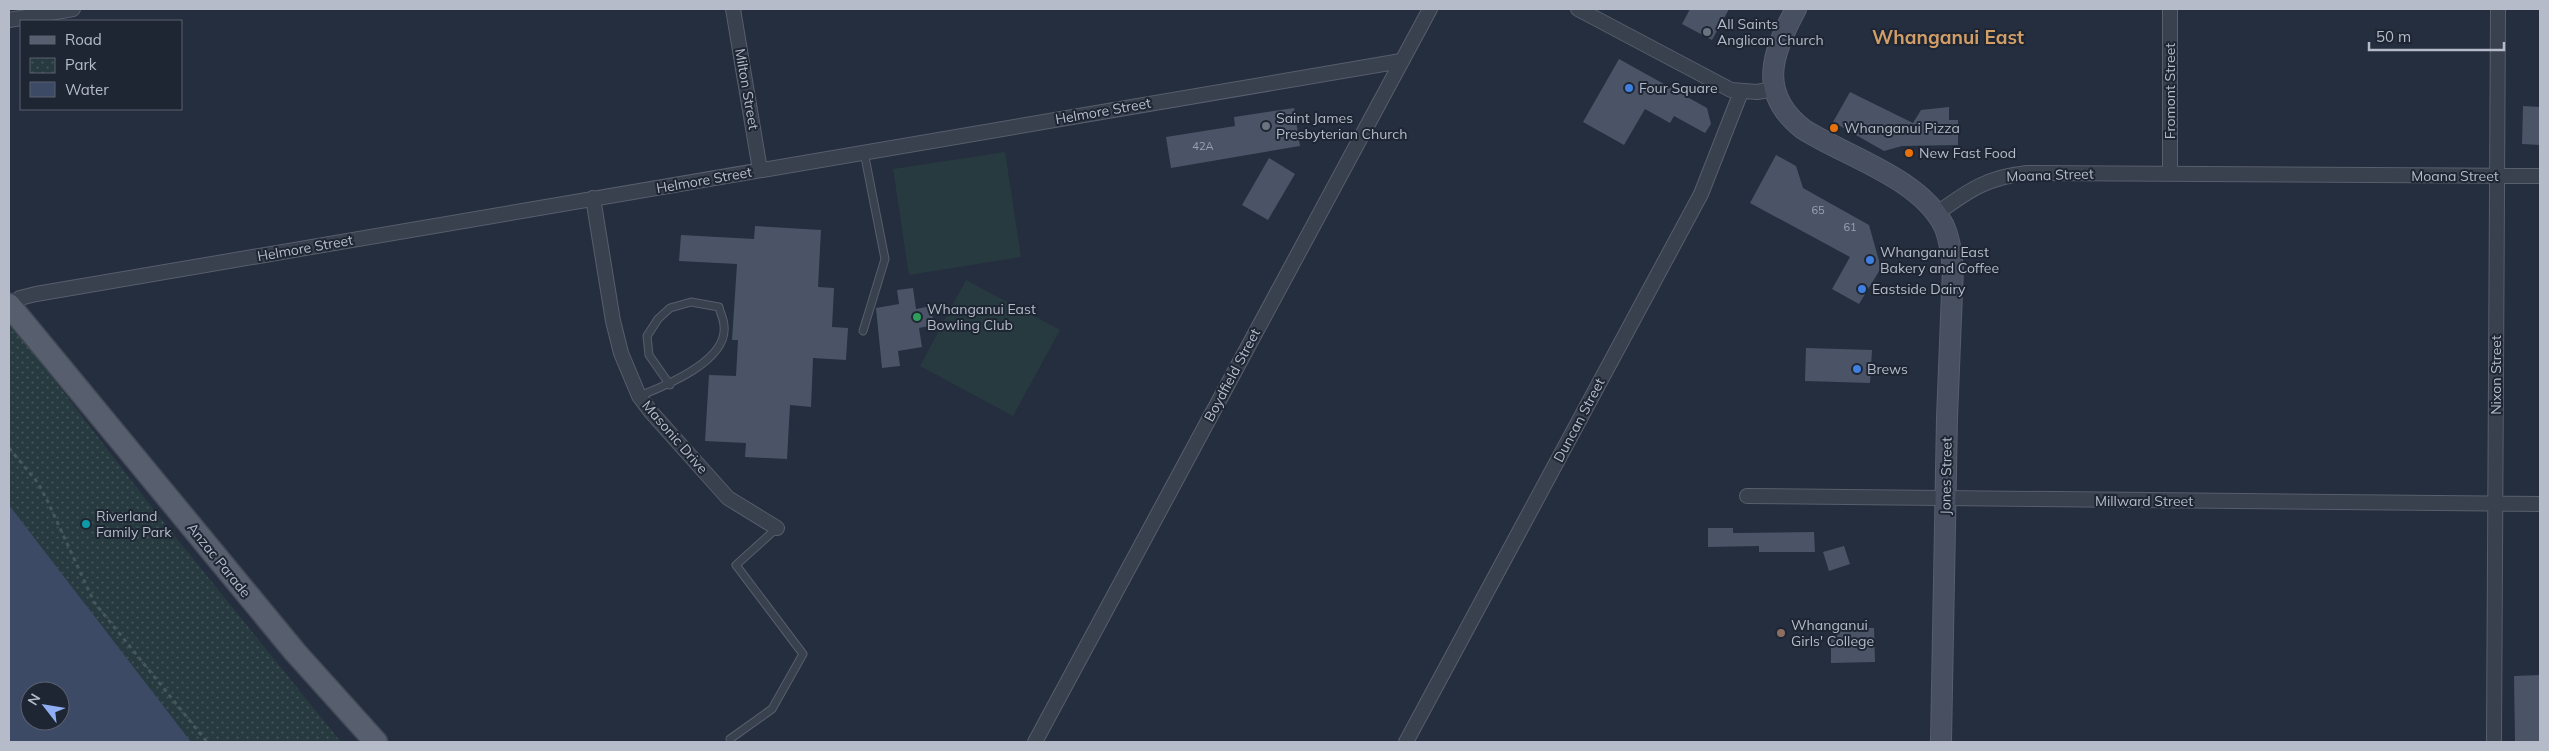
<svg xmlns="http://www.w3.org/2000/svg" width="2549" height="751" font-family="Mulish,sans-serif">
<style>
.grass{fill:#273a3f}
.park{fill:url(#park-dots)}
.water{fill:#3c4a66;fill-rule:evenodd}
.building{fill:#4b5466}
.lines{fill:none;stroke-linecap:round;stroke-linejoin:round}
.lane-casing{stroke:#575e6c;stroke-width:9}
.street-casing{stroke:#575e6c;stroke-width:16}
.secondary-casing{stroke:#575e6c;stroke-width:22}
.primary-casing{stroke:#424957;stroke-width:25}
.path{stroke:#45575c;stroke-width:3;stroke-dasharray:4 4;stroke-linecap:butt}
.lane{stroke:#39404e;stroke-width:7}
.street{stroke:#39404e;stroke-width:14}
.secondary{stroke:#474f60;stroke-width:20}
.primary{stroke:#575f6e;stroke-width:22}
.worship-dot{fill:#6b7280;stroke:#1e2533;stroke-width:2}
.shop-dot{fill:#3f7fe0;stroke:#1e2533;stroke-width:2}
.food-dot{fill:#e8710a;stroke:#1e2533;stroke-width:2}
.leisure-dot{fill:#2e9e5b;stroke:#1e2533;stroke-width:2}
.culture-dot{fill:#0f9aa8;stroke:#1e2533;stroke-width:2}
.education-dot{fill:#8d6e63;stroke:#1e2533;stroke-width:2}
.labels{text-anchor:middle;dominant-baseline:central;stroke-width:4;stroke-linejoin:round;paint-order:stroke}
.number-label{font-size:11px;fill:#9aa1b0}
.poi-label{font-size:14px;fill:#b5bbc9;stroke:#1e2533;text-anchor:start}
.street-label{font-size:14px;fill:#b5bbc9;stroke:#1e2533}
.district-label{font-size:19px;font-weight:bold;fill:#d19e68;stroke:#1e2533}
</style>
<defs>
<pattern id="park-dots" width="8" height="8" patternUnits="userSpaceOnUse" patternTransform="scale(1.25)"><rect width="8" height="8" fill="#273a3f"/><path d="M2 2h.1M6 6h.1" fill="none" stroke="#445559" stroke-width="1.8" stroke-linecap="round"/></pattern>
</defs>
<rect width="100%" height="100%" fill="#252e3e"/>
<path class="grass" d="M1005,152l16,105 -112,18 -16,-106z
M966,280l94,50 -47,86 -93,-50z"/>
<path class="park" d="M9,321l148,193 184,228h-179l-153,-209z"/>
<path class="water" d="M9,505l182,237h-182zM30,691h30v30h-30z"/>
<path class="building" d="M1690,9h39l-17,31 -30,-16z
M1619,59l88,49 4,16 -6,9 -31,-17 -4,7 -25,-14 -21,36 -41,-23z
M1850,92l63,31 8,-13 28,-3v13h9v25l-56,1 -18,5 -51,-29z
M2523,106l17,1v38l-18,-1z
M1294,108l6,38 -129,22 -5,-31 69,-11 -1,-9z
M1776,155l20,11 7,22 66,37 12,43 -22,36 -27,-15 18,-32 -100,-54z
M1269,158l26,16 -27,46 -26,-15z
M755,226l66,4 -3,57 16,1 -2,39 16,1 -2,32 -33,-2 -2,49 -21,-2 -3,54 -42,-2 1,-14 -41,-2 4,-66 27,1 2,-36h-6l5,-76 -58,-3 2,-26 73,4z
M913,288l3,21 15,-3 3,19 -15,3 3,19 -24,4 2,15 -18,2 -6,-60 23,-4 -2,-14z
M1806,348l66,2 -2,33 -65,-2z
M1708,528h25v5l81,-1 1,20h-56v-6l-51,1z
M1844,546l6,18 -21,7 -6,-19z
M1831,628h43l1,34 -44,1z
M2540,675v67h-25l-1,-66z"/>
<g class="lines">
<defs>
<path id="lane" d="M863,331l22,-72 -21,-107
M639,396c26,-10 89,-35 85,-70 0,-7 -4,-13 -5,-19l-28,-5 -21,6 -12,11 -11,17 2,19 21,30
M730,739l42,-30 31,-55 -67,-89 41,-37"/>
<path id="street" d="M733,9l27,161
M1578,9l153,81 26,2 17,-3
M9,20l64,-11
M2170,173v-164
M593,198l20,123 8,32 18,43 12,16 77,86 49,30
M1936,214c32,-23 51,-37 91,-41l513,3
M10,306l10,-8 16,-4 1365,-233
M1747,496l793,8
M1035,742l395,-733
M1406,742l295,-548 40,-102
M2494,742l4,-733"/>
<path id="secondary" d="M1796,9c-24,44 -39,84 7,120 44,28 117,49 141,97 6,13 7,27 9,42l-6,150 -6,324"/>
<path id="primary" d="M9,305l286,347 81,90"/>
</defs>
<use href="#lane" class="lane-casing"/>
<use href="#street" class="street-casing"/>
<use href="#secondary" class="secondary-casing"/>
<use href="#primary" class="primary-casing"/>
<path class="path" d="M9,448l29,35 10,19 46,100 113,140"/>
<use href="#lane" class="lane"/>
<use href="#street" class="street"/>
<use href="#secondary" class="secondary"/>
<use href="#primary" class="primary"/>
</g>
<g class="worship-dot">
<circle cx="1707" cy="32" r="5"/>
<circle cx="1266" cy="126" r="5"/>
</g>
<g class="shop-dot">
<circle cx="1629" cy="88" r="5"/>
<circle cx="1870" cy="260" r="5"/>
<circle cx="1862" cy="289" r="5"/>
<circle cx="1857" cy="369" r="5"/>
</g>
<g class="food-dot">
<circle cx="1834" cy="128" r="5"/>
<circle cx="1909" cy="153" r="5"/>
</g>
<circle class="leisure-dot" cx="917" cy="317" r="5"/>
<circle class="culture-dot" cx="86" cy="524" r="5"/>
<circle class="education-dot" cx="1781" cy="633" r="5"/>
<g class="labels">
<g class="number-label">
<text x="1203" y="146">42A</text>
<text x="1818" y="210">65</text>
<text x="1850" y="227">61</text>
</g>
<g class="poi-label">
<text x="1717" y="24">All Saints<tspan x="1717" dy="16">Anglican Church</tspan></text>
<text x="1639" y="88">Four Square</text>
<text x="1276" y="118">Saint James<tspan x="1276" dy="16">Presbyterian Church</tspan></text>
<text x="1844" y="128">Whanganui Pizza</text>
<text x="1919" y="153">New Fast Food</text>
<text x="1880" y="252">Whanganui East<tspan x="1880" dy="16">Bakery and Coffee</tspan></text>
<text x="1872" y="289">Eastside Dairy</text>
<text x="927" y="309">Whanganui East<tspan x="927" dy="16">Bowling Club</tspan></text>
<text x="1867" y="369">Brews</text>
<text x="96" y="516">Riverland<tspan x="96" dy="16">Family Park</tspan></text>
<text x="1791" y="625">Whanganui<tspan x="1791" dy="16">Girls' College</tspan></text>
</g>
<g class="street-label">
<text transform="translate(747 89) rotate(80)">Milton Street</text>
<text transform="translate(2170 91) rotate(-90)">Fromont Street</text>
<text transform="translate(1103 111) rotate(-10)">Helmore Street</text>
<text transform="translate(2050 175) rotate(-2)">Moana Street</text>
<text x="2455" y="176">Moana Street</text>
<text transform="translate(704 180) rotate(-10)">Helmore Street</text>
<text transform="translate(305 248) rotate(-10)">Helmore Street</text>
<text transform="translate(1232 375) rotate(-62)">Boydfield Street</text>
<text transform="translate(2496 375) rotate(-90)">Nixon Street</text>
<text transform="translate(1579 420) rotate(-62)">Duncan Street</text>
<text transform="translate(675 437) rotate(49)">Masonic Drive</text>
<text transform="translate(1946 476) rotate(-89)">Jones Street</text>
<text x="2144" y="501">Millward Street</text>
<text transform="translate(219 560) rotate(51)">Anzac Parade</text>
</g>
<g class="district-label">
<text x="1948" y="37">Whanganui East</text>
</g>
</g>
<rect width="2549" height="751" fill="none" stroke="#b5bbc9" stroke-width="20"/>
<rect x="20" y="20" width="162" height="90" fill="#1e2533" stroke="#5a616f"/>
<rect x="30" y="36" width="25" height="8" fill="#575f6e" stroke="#5a616f"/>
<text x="65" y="45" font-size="15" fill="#b5bbc9">Road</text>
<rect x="30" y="58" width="25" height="15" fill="url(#park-dots)" stroke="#5a616f"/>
<text x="65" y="70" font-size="15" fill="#b5bbc9">Park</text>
<rect x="30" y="82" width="25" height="15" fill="#3c4a66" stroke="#5a616f"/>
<text x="65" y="95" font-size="15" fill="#b5bbc9">Water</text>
<g transform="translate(45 706) rotate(301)"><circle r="24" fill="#1e2533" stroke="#5a616f"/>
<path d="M0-4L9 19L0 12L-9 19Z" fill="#8faef4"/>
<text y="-8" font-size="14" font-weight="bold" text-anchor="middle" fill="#b5bbc9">N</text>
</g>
<path d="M2369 42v8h135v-8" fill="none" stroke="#b5bbc9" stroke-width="2.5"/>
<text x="2376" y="42" font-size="15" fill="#b5bbc9" stroke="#1e2533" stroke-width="4" paint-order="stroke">50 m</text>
</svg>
